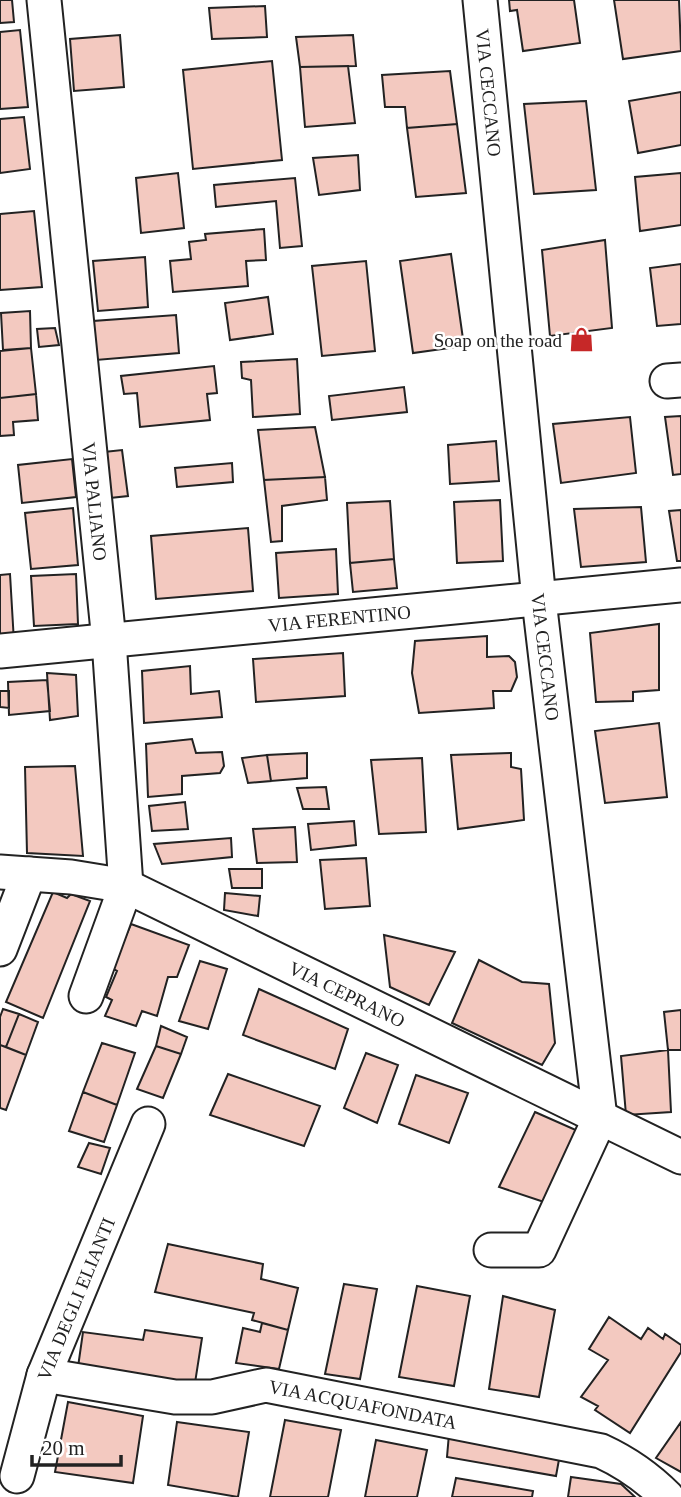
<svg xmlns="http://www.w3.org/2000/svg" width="681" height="1497" font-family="'Times New Roman',serif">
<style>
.building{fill:#f3c9c0;stroke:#222;stroke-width:2}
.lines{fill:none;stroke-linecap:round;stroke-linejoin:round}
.minor-casing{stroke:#222;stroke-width:37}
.minor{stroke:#fff;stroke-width:33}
.labels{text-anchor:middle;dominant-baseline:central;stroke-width:5;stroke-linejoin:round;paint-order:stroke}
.street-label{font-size:19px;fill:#222;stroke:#fff}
.poi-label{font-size:19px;fill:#222;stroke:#fff;text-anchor:end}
</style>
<rect width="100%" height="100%" fill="#fff"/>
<path class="building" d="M0,0h12l2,22 -14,1z
M509,0h65l6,43 -57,8 -6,-41 -7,1z
M614,0h65l2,51 -58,8z
M265,6l2,31 -55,2 -3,-31z
M20,30l8,77 -28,2v-77z
M120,35l4,52 -50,4 -4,-52z
M353,35l3,31 -56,1 -4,-30z
M272,61l10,99 -89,9 -10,-99z
M348,66l7,57 -50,4 -5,-60z
M450,71l7,53 -50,4 -2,-21h-20l-3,-32z
M681,92v53l-43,8 -9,-52z
M586,101l10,89 -62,4 -10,-90z
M24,117l6,52 -30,4v-54z
M457,124l9,69 -50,4 -9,-69z
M358,155l2,35 -41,5 -6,-37z
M178,173l6,55 -43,5 -5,-55z
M681,173v52l-41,6 -5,-54z
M295,178l7,68 -22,2 -4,-47 -60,6 -2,-22z
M34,211l8,76 -42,3v-76z
M264,229l2,31 -20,1 2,25 -75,6 -3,-31 21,-2 -2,-17 17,-2 -1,-6z
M605,240l7,88 -62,8 -8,-86z
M451,254l13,92 -51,7 -13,-92z
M145,257l3,50 -50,4 -5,-50z
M366,261l9,90 -53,5 -10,-90z
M681,264v60l-24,2 -7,-58z
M268,297l5,37 -43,6 -5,-37z
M30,311l1,37 -28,2 -2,-37z
M176,315l3,38 -83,7 -3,-39z
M55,328l4,17 -20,2 -2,-18z
M31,348l5,46 -36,4v-47z
M297,359l3,55 -47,3 -2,-37 -9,-2 -1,-16z
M214,366l3,27 -10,1 3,26 -70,7 -3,-34 -13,1 -3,-18z
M404,387l3,25 -75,8 -3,-24z
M36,394l2,26 -25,2 1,13 -14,1v-38z
M681,416v58l-8,1 -8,-58z
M630,417l6,56 -75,10 -8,-59z
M315,427l10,50 -61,3 -6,-50z
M496,441l3,40 -49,3 -2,-39z
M122,450l6,46 -27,3 -6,-46z
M72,459l4,38 -54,6 -4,-38z
M232,463l1,19 -56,5 -2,-19z
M325,477l2,23 -45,6v35l-11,1 -7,-62z
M500,500l3,61 -46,2 -3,-61z
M390,501l4,58 -44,4 -3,-60z
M641,507l5,55 -65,5 -7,-58z
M73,508l5,57 -47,4 -6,-56z
M681,510v51h-4l-8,-50z
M248,528l5,63 -97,8 -5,-63z
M336,549l2,45 -59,4 -3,-45z
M394,559l3,29 -44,4 -3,-29z
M10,574l4,68 -14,1v-68z
M76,574l2,50 -44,2 -3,-50z
M659,624v66l-26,2v9l-37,1 -6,-69z
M487,636v21l22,-1 6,6 2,15 -6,14h-18l1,17 -75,5 -7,-40 3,-32z
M343,653l2,43 -89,6 -3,-43z
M190,666l1,28 28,-3 3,26 -78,6 -2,-52z
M47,673l29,2 2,41 -28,4z
M47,680l3,31 -41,4 -1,-33z
M0,691h9v17l-9,-1z
M659,723l8,74 -62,6 -10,-72z
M192,739l4,14 26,-1 2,14 -4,7 -38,3v18l-34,3 -2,-53z
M307,753v25l-36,3 -4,-26z
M511,753v14l10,2 3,51 -66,9 -7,-74z
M267,755l4,26 -23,2 -6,-25z
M422,758l4,74 -47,2 -8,-74z
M75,766l8,90 -56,-3 -2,-86z
M326,787l3,22h-26l-6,-21z
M185,802l3,27 -36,2 -3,-25z
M354,821l2,24 -45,5 -3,-26z
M295,827l2,35 -40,1 -4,-34z
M231,838l1,19 -70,7 -8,-20z
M366,858l4,48 -45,3 -5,-49z
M229,869h33v19h-30z
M53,892l14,6 4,-4 19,7 -47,117 -37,-16z
M225,893l35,3 -2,20 -34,-6z
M131,924l58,21 -12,32h-9l-11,39 -15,-5 -6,15 -31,-10 7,-16 -6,-3 11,-26 -5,-3z
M384,935l71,17 -26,53 -39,-18z
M479,960l43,22 27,2 6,59 -13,22 -90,-42z
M200,961l27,8 -19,60 -29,-8z
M259,989l89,40 -13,40 -92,-34z
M3,1009l16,5 -13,33 -6,-2v-28z
M681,1010v40h-13l-4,-38z
M19,1014l19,8 -12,33 -20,-8z
M161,1026l26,11 -6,17 -25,-8z
M102,1043l33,10 -18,52 -34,-13z
M0,1045l26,10 -20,55 -6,-2z
M156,1046l25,8 -18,44 -26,-9z
M668,1050l3,62 -45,3 -5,-59z
M366,1053l32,12 -21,58 -33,-15z
M228,1074l92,32 -16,40 -94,-31z
M416,1075l52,18 -19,50 -50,-19z
M83,1092l34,13 -13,37 -35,-11z
M535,1112l43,19 -34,71 -45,-15z
M89,1143l21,5 -9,26 -23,-7z
M168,1244l95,20 -2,15 37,9 -10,42 -36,-10 2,-7 -99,-21z
M344,1284l33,5 -17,90 -35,-5z
M417,1286l53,10 -16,90 -55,-9z
M503,1296l52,14 -16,87 -50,-8z
M609,1317l32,22 7,-11 15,11 2,-5 16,11v7l-51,81 -35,-23 3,-4 -17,-9 27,-37 -19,-11z
M262,1323l26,7 -9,39 -43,-6 7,-35 17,4z
M145,1330l57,8 -7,45 -117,-16 5,-35 60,8z
M68,1402l75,14 -10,67 -78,-11z
M285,1420l56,10 -13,67h-58z
M177,1422l72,10 -11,65 -70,-12z
M681,1422v50l-25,-14z
M449,1434l111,20 -4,22 -109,-19z
M376,1440l51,10 -10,47h-52z
M571,1477l50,7 14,13h-67z
M456,1478l77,13 -1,6h-80z"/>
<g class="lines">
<defs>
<g id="minor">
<path id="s1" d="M44,0l65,641 17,245 -40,110"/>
<path id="s2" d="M480,0l59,600 61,518 -61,132h-48"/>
<path d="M667,381l14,-1"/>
<path id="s3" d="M0,651l681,-66"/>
<path id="s4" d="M0,872l71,5 55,9 555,271"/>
<path d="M0,949l29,-75"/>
<path id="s5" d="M44,1375l131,22h37l54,-12 335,66c26,12 46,26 66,46"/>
<path id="s6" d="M17,1476l27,-101 104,-251"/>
</g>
</defs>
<use href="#minor" class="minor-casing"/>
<use href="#minor" class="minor"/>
</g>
<defs>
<symbol id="shop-bare" viewBox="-9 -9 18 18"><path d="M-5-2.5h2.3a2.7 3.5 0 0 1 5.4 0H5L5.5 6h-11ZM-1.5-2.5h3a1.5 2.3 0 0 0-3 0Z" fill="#c62828" stroke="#fff" stroke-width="2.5" paint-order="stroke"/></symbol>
</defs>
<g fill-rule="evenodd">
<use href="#shop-bare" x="564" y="322" width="35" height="35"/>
</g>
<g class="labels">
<g class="street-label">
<text stroke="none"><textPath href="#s2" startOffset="93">VIA CECCANO</textPath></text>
<text stroke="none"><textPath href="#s1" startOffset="504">VIA PALIANO</textPath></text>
<text stroke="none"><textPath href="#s3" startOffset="341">VIA FERENTINO</textPath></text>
<text stroke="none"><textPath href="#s2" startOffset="660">VIA CECCANO</textPath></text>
<text stroke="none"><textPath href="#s4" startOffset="373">VIA CEPRANO</textPath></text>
<text stroke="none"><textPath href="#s6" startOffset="187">VIA DEGLI ELIANTI</textPath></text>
<text stroke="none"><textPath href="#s5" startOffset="324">VIA ACQUAFONDATA</textPath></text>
</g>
<g class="poi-label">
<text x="562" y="340">Soap on the road</text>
</g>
</g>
<path d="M32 1455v10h89v-10" fill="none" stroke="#222222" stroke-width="3.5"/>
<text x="42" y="1455" font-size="21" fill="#222222" stroke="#ffffff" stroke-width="5" paint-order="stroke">20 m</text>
</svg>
